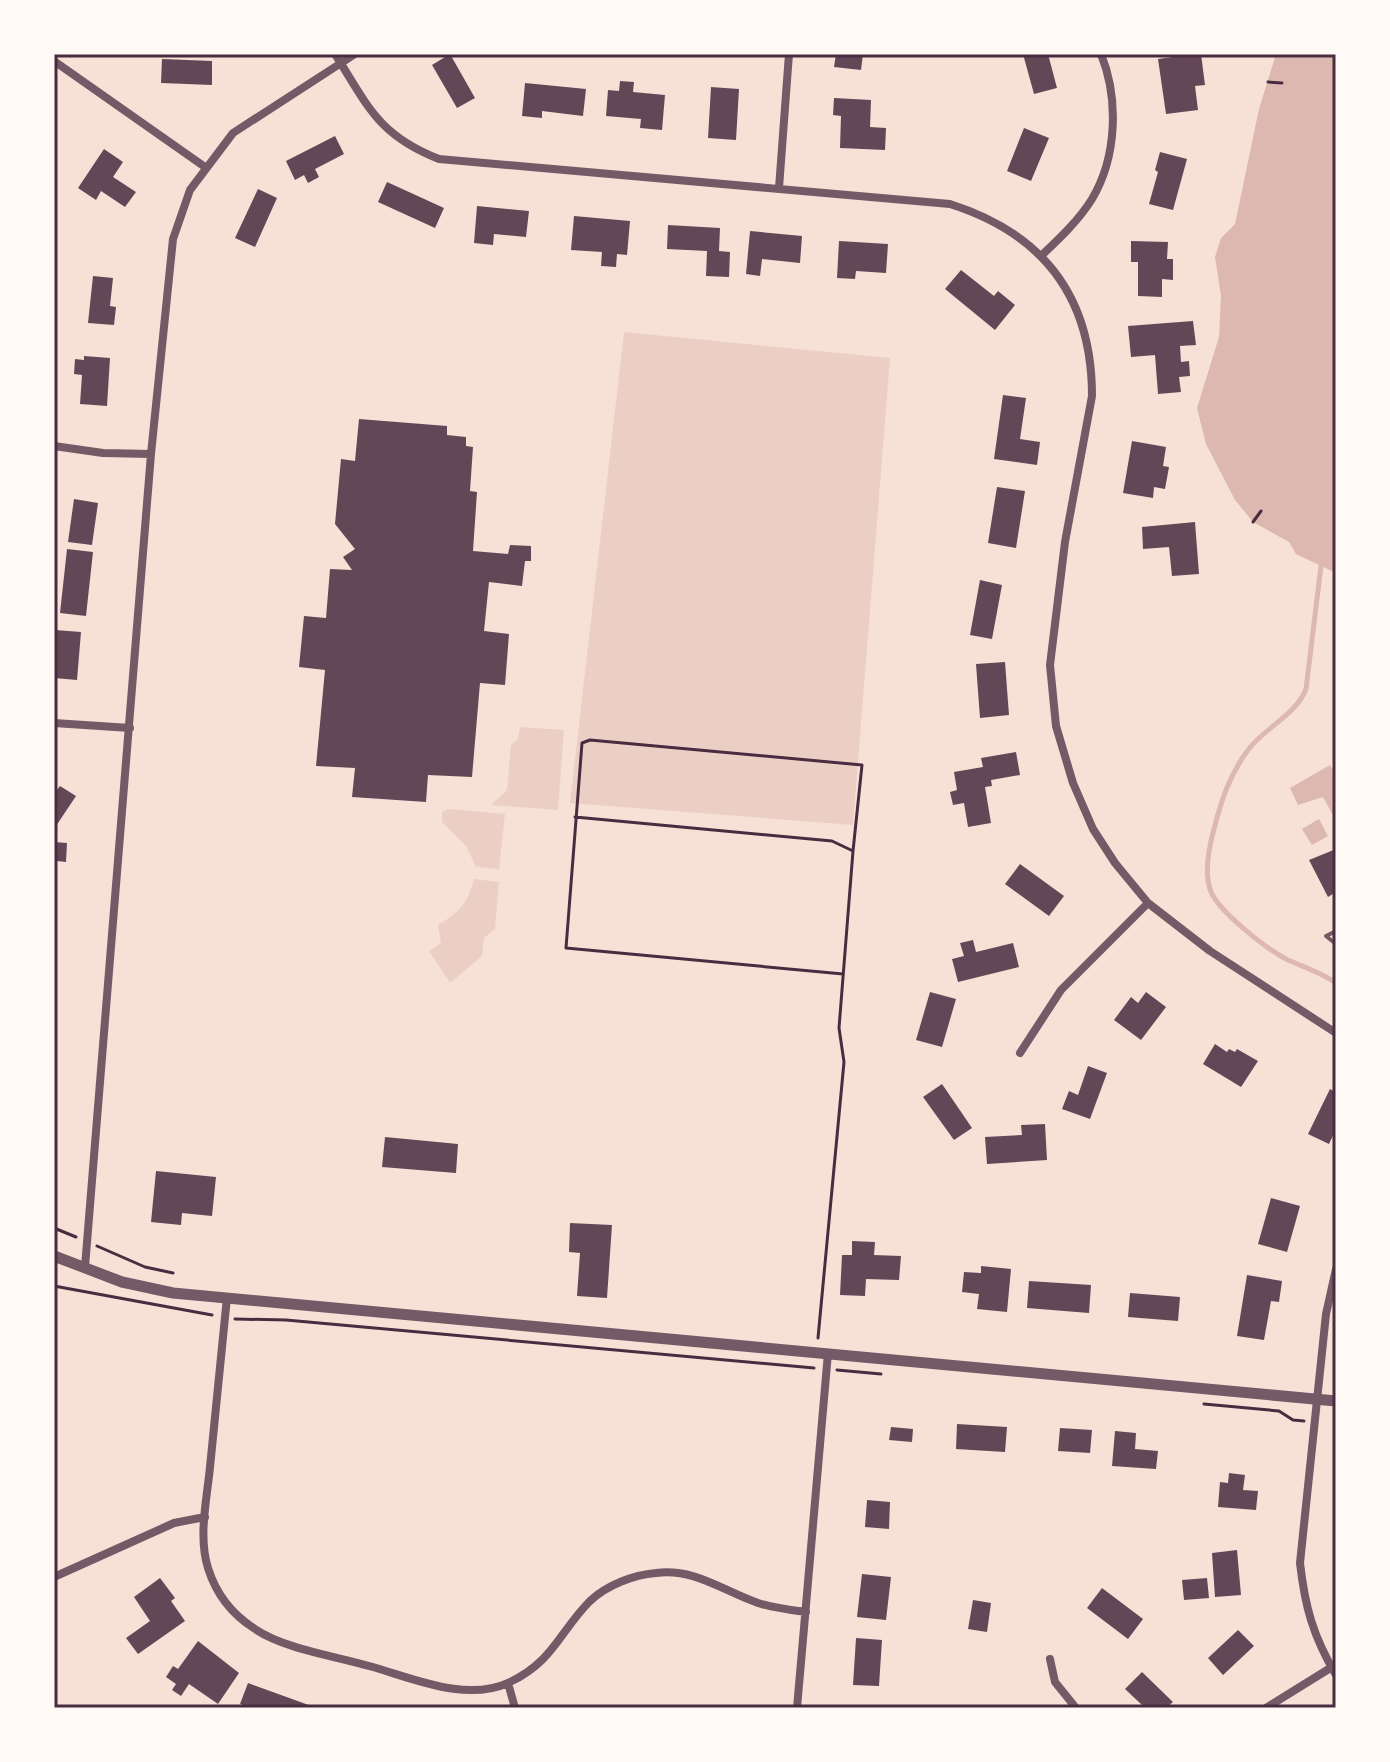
<svg xmlns="http://www.w3.org/2000/svg" width="1390" height="1762" font-family="'Sofia Sans Condensed',sans-serif">
<style>
.green{fill:#ebcfc5}
.water{fill:#dcb8b0}
.lines{fill:none;stroke-linecap:round;stroke-linejoin:round}
.stream{stroke:#dcb8b0;stroke-width:5}
.building{fill:#644757}
.path{stroke:#4a2c40;stroke-width:3}
.service{stroke:#755966;stroke-width:4}
.minor{stroke:#755966;stroke-width:8}
.tertiary{stroke:#755966;stroke-width:11}
.neatline{fill:none;stroke:#4a2c40;stroke-width:3}
</style>
<rect width="100%" height="100%" fill="#f7e1d7"/>
<path class="green" d="M624,332l266,26 -37,467 -283,-22z
M520,727l44,3 -6,80 -67,-5 16,-15 4,-45 7,-6z
M448,809l57,5 -6,55 -23,-2 -10,-21 -24,-24v-10z
M474,879l25,3 -4,47 -11,9 -2,18 -32,27 -21,-32 12,-8 -3,-18c23,-14 29,-21 36,-46z"/>
<path class="water" d="M1276,54h60v519l-40,-19 -7,-12 -36,-20 -18,-22 -29,-56 -9,-36 22,-71 2,-41 -6,-39 6,-19 14,-14 24,-115z
M1330,765l6,10v46l-13,-24 -25,8 -8,-17z
M1319,819l9,17 -16,9 -10,-16z"/>
<g class="lines">
<path class="stream" d="M1321,566l-15,123c-10,26 -42,39 -58,61 -18,24 -27,51 -34,79 -5,18 -10,41 -4,60 6,21 57,60 76,70 17,8 35,13 50,24"/>
</g>
<path class="building" d="M450,54l25,44 -18,10 -25,-43z
M836,54h27l-2,16 -27,-3z
M1023,54h25l9,34 -23,6z
M1195,54h6l4,31 -10,1 3,24 -32,4 -8,-55z
M162,59l50,2v24l-51,-2z
M620,81l14,1 -1,10 32,3 -3,35 -22,-2 1,-9 -35,-3 2,-26 11,1z
M525,83l61,6 -3,27 -41,-5v7l-20,-2z
M711,87l28,2 -3,51 -28,-2z
M834,98l37,2 -1,27 16,1 -1,22 -45,-2 1,-32 -8,-1z
M1024,128l25,10 -18,43 -24,-10z
M335,136l9,18 -29,15 4,8 -11,6 -4,-8 -9,5 -9,-19z
M104,149l19,13 -10,15 23,15 -11,15 -24,-16 -5,9 -18,-12z
M1160,152l27,7 -14,51 -24,-6 9,-32 -3,-2z
M387,182l57,26 -9,20 -57,-26z
M258,189l19,9 -22,49 -20,-9z
M477,206l52,5 -3,26 -32,-3 -1,11 -19,-2z
M574,216l56,5 -3,34 -10,-1 -1,13 -15,-1 1,-14 -31,-2z
M668,225l52,3 -1,23 11,1 -1,25 -23,-1 1,-25 -40,-2z
M750,231l52,5 -2,27 -38,-4 -2,17 -14,-2z
M839,241l49,3 -2,29 -30,-2 -1,8 -18,-1z
M1131,241l37,1 -1,17h6v21l-11,-1v18l-24,-1v-34h-7z
M961,270l33,26 4,-5 17,14 -20,25 -50,-41z
M93,276l20,2 -3,28 6,1 -2,18 -26,-2z
M1193,321l3,24 -16,1 1,16 8,-1 1,15 -11,1 2,15 -23,2 -3,-39 -24,2 -3,-31z
M84,356l26,2 -3,48 -27,-2 2,-29 -8,-1 1,-15 9,1z
M1003,395l23,3 -6,41 20,3 -3,23 -43,-6z
M359,419l88,7v9l19,2v9l7,1 -3,44 7,1 -4,59 35,3 2,-9 21,1v15h-6l-3,25 -33,-4 -5,49 25,3 -4,51 -25,-2 -8,94 -44,-2 -2,27 -74,-5 3,-29 -39,-2 9,-96 -26,-3 5,-51 22,2 4,-49 22,1 -9,-13 12,-8 -20,-25 6,-65 14,2z
M1132,441l34,6 -3,19 6,1 -4,22 -11,-2 -1,11 -30,-5z
M997,487l28,4 -9,57 -28,-5z
M74,499l24,4 -6,42 -24,-3z
M1195,522l4,52 -27,2 -3,-29 -26,2 -1,-22z
M67,549l26,3 -7,64 -26,-3z
M980,580l22,5 -10,54 -22,-4z
M55,630l26,2 -4,48 -23,-2z
M1005,662l4,53 -29,3 -4,-54z
M1016,752l4,23 -29,5 1,6 -7,1 6,36 -23,4 -4,-24 -11,2 -3,-13 7,-2 -3,-18 29,-5 -2,-9z
M60,786l16,10 -20,30 -2,-37 3,1z
M54,842l13,1 -1,19 -9,-1 -1,13h-2z
M1336,849v43l-8,5 -19,-37z
M1020,864l44,32 -15,20 -44,-32z
M973,940l3,12 37,-9 6,24 -61,15 -6,-23 12,-3 -4,-13z
M930,992l26,7 -14,48 -26,-7z
M1146,992l20,15 -25,33 -27,-20 17,-23 7,6z
M1215,1044l12,8 2,-3 6,3 2,-3 21,12 -17,26 -38,-23z
M1088,1066l19,7 -17,46 -28,-10 7,-18 9,4z
M942,1084l30,44 -18,12 -31,-43z
M1330,1089l6,3v37l-7,15 -21,-10z
M1045,1124l2,36 -60,4 -2,-27 37,-2 -1,-10z
M385,1137l73,7 -2,29 -74,-6z
M156,1171l60,6 -4,39 -30,-3 -1,12 -30,-3z
M1271,1198l29,8 -13,46 -29,-8z
M570,1223l42,2 -5,73 -30,-2 3,-43 -11,-1z
M852,1241l23,1 -1,13 27,1 -2,24 -33,-1 -1,17 -25,-1 2,-40h10z
M981,1266l30,3 -4,43 -30,-3 2,-15 -17,-2 2,-20 17,1z
M1247,1275l35,6 -3,21 -8,-1 -7,39 -27,-4z
M1029,1281l62,4 -2,28 -62,-5z
M1130,1293l50,4 -2,24 -50,-4z
M957,1424l50,3 -2,25 -49,-3z
M891,1427l22,2 -1,13 -23,-2z
M1060,1428l32,2 -2,23 -32,-2z
M1115,1431l21,2 -1,16 23,2 -2,18 -44,-3z
M1229,1473l16,2 -2,15 15,1 -2,19 -38,-3 2,-25 8,1z
M867,1500l23,2 -1,27 -24,-2z
M1237,1550l4,45 -26,2 -3,-44z
M862,1574l29,3 -5,43 -29,-3z
M160,1578l15,20 -4,3 14,20 -47,33 -12,-16 24,-17 -16,-24z
M1207,1578l2,20 -25,2 -2,-20z
M1102,1588l41,31 -15,20 -41,-31z
M973,1600l18,3 -4,29 -19,-3z
M1238,1630l16,16 -31,29 -15,-17z
M856,1638l26,2 -3,46 -26,-1z
M198,1641l41,32 -21,31 -29,-20 -8,12 -9,-6 4,-6 -10,-7 7,-11 5,3z
M1142,1672l31,30 -7,6h-27l3,-3 -17,-16z
M248,1683l69,25h-65l-12,-4z"/>
<g class="lines">
<path class="path" d="M1268,82l14,1
M1253,522l8,-11
M575,817l257,24 21,10 -14,177 5,34 -26,276
M843,974l-277,-26 16,-205 8,-3 272,25 -9,86
M54,1228l22,9
M97,1246l48,21 28,6
M54,1286l158,29
M235,1319l51,1 528,48
M837,1370l44,4
M1204,1404l75,7 14,9 11,1"/>
<path class="service" d="M1336,931l-10,5 10,8"/>
<path class="minor" d="M335,54c33,52 43,81 104,105l511,45c94,30 142,93 142,192l-27,146 -15,123 6,61 17,57 20,46 22,34 33,40 62,48 126,82
M54,61l151,106
M779,188l10,-134
M1042,255c18,-17 37,-35 50,-56 25,-42 27,-100 9,-145
M54,446l49,7 48,1
M54,723l76,5
M1020,1053l41,-63 87,-87
M85,1267l66,-813 22,-215 17,-49 43,-57 122,-79
M1336,1269l-10,45 -26,249c5,44 13,73 36,112
M227,1298c-6,56 -11,112 -17,169 -3,32 -12,69 -2,101 8,26 25,47 47,61 30,20 80,27 114,37 44,12 97,37 141,16 43,-20 50,-51 80,-81 17,-16 43,-26 66,-28 39,-5 67,18 102,30 15,5 32,7 48,9
M54,1577l120,-54 31,-6
M1050,1659l5,23 21,26
M508,1683l7,25
M797,1708l31,-355
M1266,1708l66,-41"/>
<path class="tertiary" d="M54,1256l68,26 51,11 1163,108"/>
</g>
<rect width="1390" height="1762" fill="none" stroke="#fffaf5" stroke-width="112"/>
<rect x="56" y="56" width="1278" height="1650" class="neatline"/>
</svg>
